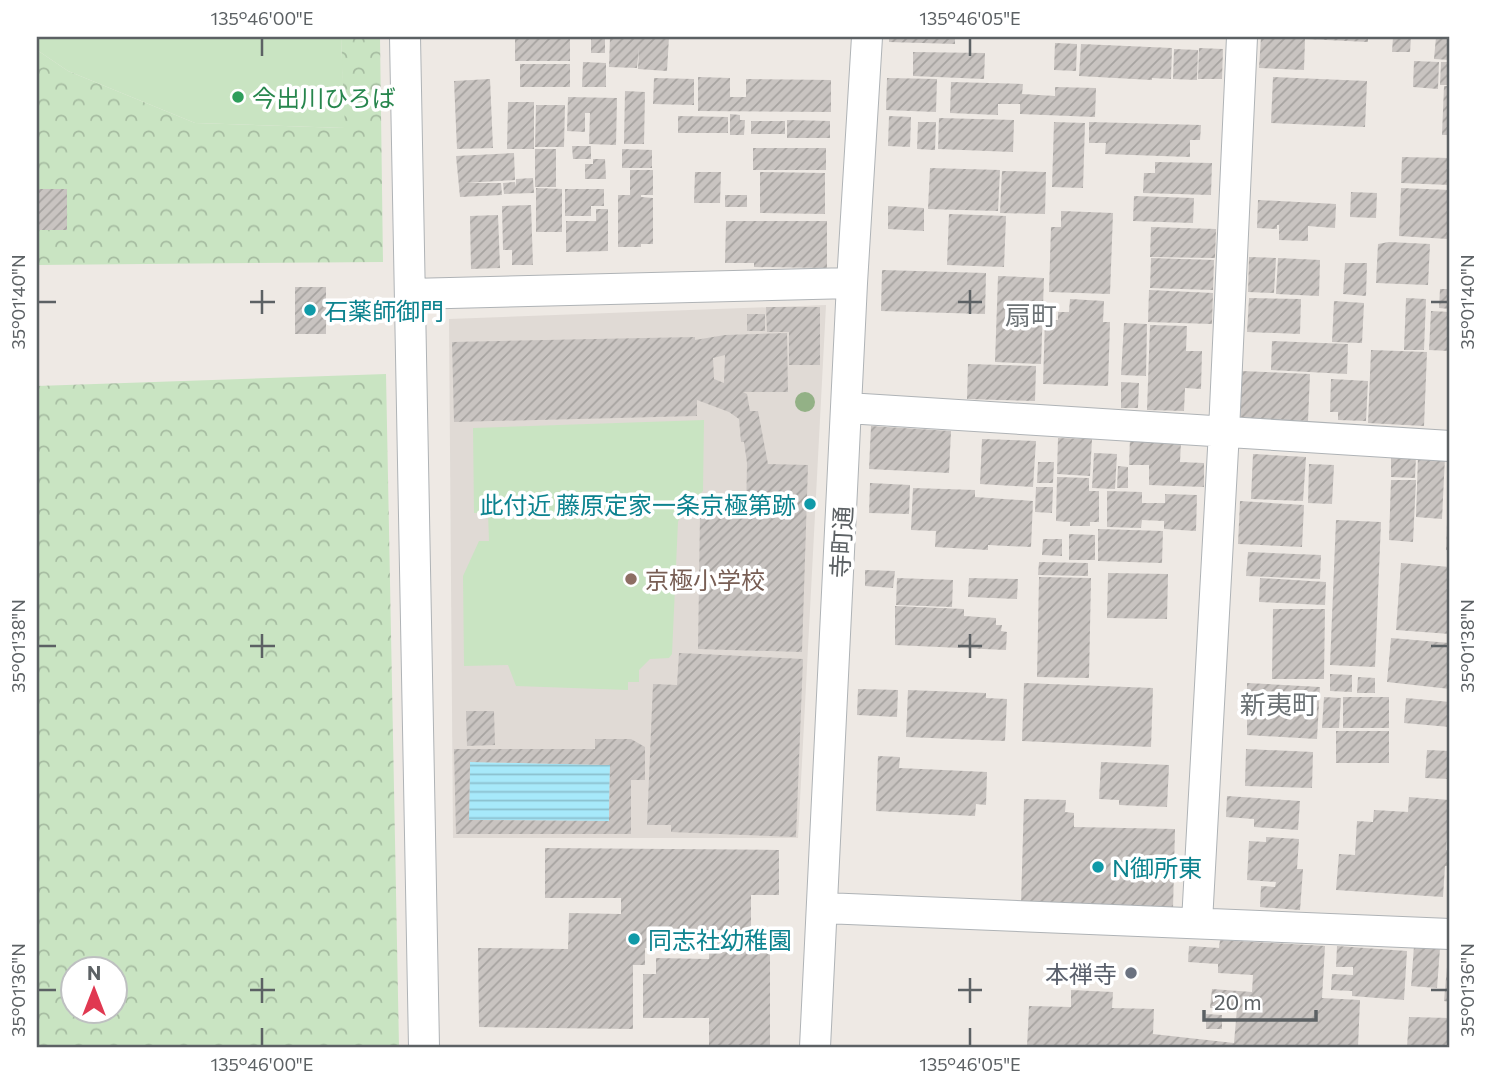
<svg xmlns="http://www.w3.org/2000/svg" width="1487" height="1084" font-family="Commissioner,'Noto Sans JP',sans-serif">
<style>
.education{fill:#e0dad5}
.forest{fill:url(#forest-crowns);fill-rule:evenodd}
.garden{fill:#c9e4c2}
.water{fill:url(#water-rules)}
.building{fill:url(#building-hatch);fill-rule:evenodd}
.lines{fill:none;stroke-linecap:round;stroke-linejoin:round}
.street-casing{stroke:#afb3b6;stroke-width:32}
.street{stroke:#fff;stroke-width:30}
.tree{fill:#93b186}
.ticks{fill:none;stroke:#5c6164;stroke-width:2.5}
.leisure-dot{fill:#2e9e5b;stroke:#fff;stroke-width:2.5}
.culture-dot{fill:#0f9aa8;stroke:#fff;stroke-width:2.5}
.education-dot{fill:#8d6e63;stroke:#fff;stroke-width:2.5}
.worship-dot{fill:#6b7280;stroke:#fff;stroke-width:2.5}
.labels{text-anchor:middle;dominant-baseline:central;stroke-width:7;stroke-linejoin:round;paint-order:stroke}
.leisure-label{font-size:24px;fill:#27864d;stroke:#fff;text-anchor:start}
.culture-label{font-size:24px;fill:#0d838f;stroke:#fff;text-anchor:start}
.street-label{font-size:24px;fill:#5c6164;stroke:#fff}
.education-label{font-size:24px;fill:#785e54;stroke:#fff;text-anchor:start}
.worship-label{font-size:24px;fill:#5b616d;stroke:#fff;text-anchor:end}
.neighbourhood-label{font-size:26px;fill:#6d7376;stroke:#fff}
.neatline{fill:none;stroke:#5c6164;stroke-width:2.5}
.ticks-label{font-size:18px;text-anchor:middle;fill:#5c6164}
</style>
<defs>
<pattern id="forest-crowns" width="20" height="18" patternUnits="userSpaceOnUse" patternTransform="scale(1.75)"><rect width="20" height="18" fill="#c9e4c2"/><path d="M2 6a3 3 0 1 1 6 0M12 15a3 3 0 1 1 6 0" fill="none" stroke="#a6bca1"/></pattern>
<pattern id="water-rules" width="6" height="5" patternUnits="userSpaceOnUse" patternTransform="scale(1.75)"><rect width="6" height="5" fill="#a7e9fa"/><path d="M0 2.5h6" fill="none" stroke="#8bc0ce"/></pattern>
<pattern id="building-hatch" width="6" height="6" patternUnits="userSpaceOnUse" patternTransform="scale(1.75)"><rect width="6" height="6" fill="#c9c4c1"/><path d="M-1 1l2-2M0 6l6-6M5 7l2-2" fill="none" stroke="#a6a3a0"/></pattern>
</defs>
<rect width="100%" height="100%" fill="#eee9e4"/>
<path class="education" d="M826,305l-28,533h-345l-4,-519z"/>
<path class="forest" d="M341,37h39l3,225 -346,3v-215l31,21 127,52 149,5z
M386,374l13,673h-362v-661zM74,968h42v42h-42z"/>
<path class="garden" d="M37,37h304l4,91 -150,-5 -127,-52 -31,-21z
M704,420l-1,71 -22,23 -3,8 -6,132 -3,4 -19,1 -11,11v12h-11v8l-112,-4 -8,-21 -44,1 -1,-90 16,-35h10l-1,-28h-14l-1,-85z"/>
<path class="water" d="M470,762l140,3 -1,56 -140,-1z"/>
<path class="building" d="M515,37h55v24h-55z
M591,37h14v16h-14z
M610,37h59l-2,34 -29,-2 1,-21 -2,20 -28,-1z
M889,37h66v7l-66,-2z
M1261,37h107v5l-63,-3 -1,31 -45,-2z
M1393,37h18l-1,15h-18z
M1436,37h14v23l-16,-1z
M1055,43l22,1 -1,27 -22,-1z
M1081,44l91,4 -1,31 -19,-1v2l-73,-4z
M1199,48l24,1 -1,30h-24z
M1174,49l24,1 -1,30 -24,-1z
M913,52l72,1 -1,26 -71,-3z
M1414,61l25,1 -1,27 -25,-2z
M583,62l23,1v24h-24z
M1441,62h9v23h-10z
M520,64h50v23h-50z
M698,77l32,1v19h16v-18l85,1v32l-133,-1z
M1273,77l94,4 -2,46 -94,-4z
M654,78l40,1v26l-41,-1z
M887,78l50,1 -1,33 -50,-2z
M490,79l3,69 -36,1 -3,-68z
M951,82l72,2 -1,10 33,2v-9l41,1 -1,29 -75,-3v-10h-22v11l-48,-2z
M1444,86h6v49h-8z
M625,91l20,1 -1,52h-20z
M568,97l49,1 -1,47 -27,-1 1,-31h-5v19l-18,-1z
M508,102h26v47h-27z
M536,105h29l-1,42h-29z
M730,114l10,1v5h5l-1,15h-14z
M678,116l50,1v16h-50z
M889,116l22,1 -1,30 -22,-1z
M939,118l75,2 -1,32 -75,-3z
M787,120l43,1v17h-43z
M751,121h34v13h-34z
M918,122h18l-1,28 -18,-1z
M1054,122l31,1 -2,65 -31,-1z
M1089,122l112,3 -1,15h-10v17l-85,-3 1,-11h-17z
M572,146h19v13h-18z
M753,148h73v22h-73z
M535,149h21v38h-21z
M622,149l30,1v18h-30z
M514,153l1,27 -50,3h36l1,12 -42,2 -4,-41z
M1402,157l48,1v27l-49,-2z
M593,159h12l1,20h-21v-15h8z
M1155,162l57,1 -1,32 -68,-2 1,-20h11z
M930,168l70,2 -2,41 -70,-2z
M630,170h23v25h-12v2l12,1v46h-12v3h-23v-52h12z
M1002,171l44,1 -1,42 -45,-1z
M695,172h26l-1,31h-26z
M760,172l65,1v41l-65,-1z
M533,178l1,15 -30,1 -1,-11 12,-1 1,5v-8z
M536,188l26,1v43h-26z
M1401,188l49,2 -2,49 -49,-3z
M37,189h30v41h-30z
M565,189h39v17h-13v10h-26z
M1351,192l26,1 -1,25 -26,-1z
M725,195h22v12h-22z
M1134,196l60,2 -1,25 -60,-2z
M1258,200l78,4 -1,24 -27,-2v15l-29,-1v-15h-2v4l-20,-1z
M531,205l2,60h-21v-15h-9l-1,-44z
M888,206l36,2v23l-36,-2z
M596,209h12v42l-42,1v-31h30z
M1061,211l52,2 -3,81 -61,-2 2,-65h10z
M949,214l57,2 -2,51 -57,-2z
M498,215l2,53 -29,1 -1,-53z
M726,221h101v47l-73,-1v-4h-29z
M1151,227l65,2 -1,29 -65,-1z
M1389,242l41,2 -2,41 -52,-2 2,-39z
M1249,257l27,1 -2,35 -26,-1z
M1151,258l63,2 -1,30 -63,-2z
M1278,258l42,2 -1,36 -43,-2z
M1345,263h22l-1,33 -23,-2z
M882,270l104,3 -1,41 -104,-3z
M998,276l46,2 -3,86 -46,-2z
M295,287h31v47h-31z
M1440,289h10v20l-11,-1z
M1149,290l64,3 -1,31 -64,-2z
M1249,298l52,1 -1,35 -53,-2z
M1406,298l20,1 -2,51h-20z
M1070,299l34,2 -1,21h7l-2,64 -65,-2 2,-64h13v-8h11z
M1334,301l30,2 -2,40 -30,-1z
M766,307h54v58h-31v-33h-22z
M1431,311l19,1v39l-21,-1z
M747,314h18v17h-18z
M1124,323l23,1 -1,52 -25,-1z
M1150,325l37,1 -1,25h16l-1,38 -16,-1 -1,23 -37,-1z
M787,333l1,59h-45l4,2 3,17h8l10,53 40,1 -6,187 -104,-3 2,-135 46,2 1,-53 -3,-21h-3l-2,-23 -10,-7 -32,-12v16l-243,6 -2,-80 243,-5v3l30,-5zM725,355l-1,28 -10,-4 -1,-21z
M1272,341l76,3 -1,30 -76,-4z
M1371,350l56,2 -3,74 -56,-3z
M968,364l68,2 -1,35 -68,-2z
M1241,371l69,3 -2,47 -69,-3z
M1331,379l37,2 -2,40 -28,-1v-8h-8z
M1121,382l18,1 -1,25h-17z
M871,426l80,5 -2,42 -80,-4z
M1058,438l34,1 -2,37 -33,-2z
M982,439l54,2 -3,46 -53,-3z
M1130,439l51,2 -1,21 24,1v24l-55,-2v-20h-20z
M1094,453l23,1 -2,35 -23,-1z
M1253,454l53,3 -3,44 -52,-2z
M1391,454l25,2 -1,22 -24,-1z
M1418,456l27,1 -3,62 -26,-2z
M1038,462h16l-1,21h-16z
M1309,464l25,1 -2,39 -24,-1z
M1118,466l10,1v21h-11z
M1057,477l32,1v13h10v31h-9v4h-20v-4l-14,-1z
M1391,480h25l-3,62 -24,-2z
M870,483l40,2 -1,29 -40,-1z
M1036,487h17l-1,26 -17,-1z
M913,488l62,2v7l58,4 -2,46 -43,-2v5l-53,-3 1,-16 -25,-1z
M1107,491l35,1v11h23v-9l32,1 -1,36 -32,-2v-8l-22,-1 -1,8 -34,-1z
M1448,494h2v57l-4,-1z
M1240,501l64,4 -2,42 -64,-3z
M1336,520l45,2 -6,145 -45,-2z
M1098,529l65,2 -1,32 -64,-2z
M1069,534l26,1v25h-26z
M1043,539h19v17l-20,-1z
M1248,552l73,3 -1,24 -74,-3z
M1039,562l49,1v13l-50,-1z
M1401,563l49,4v67l-54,-4z
M865,570l30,1 -2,17 -28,-2z
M1108,573l60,1 -1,45 -60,-1z
M1039,577l52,1 -2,100 -52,-1z
M897,578l56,2 -1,27 -56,-2z
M969,578l49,1 -1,20 -49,-2z
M1260,578l66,4 -1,23 -66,-3z
M895,606l69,3v7l32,2v7h6l-1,6 6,1 -1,18 -111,-5z
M1273,609h52l-1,70h-52z
M1391,638l59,5v46l-63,-7z
M679,653l124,6 -7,178 -125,-5v-7h-24l6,-141 24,1z
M1330,674l22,1v17l-22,-1z
M1358,677l17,1v15h-18z
M1024,683l129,5 -2,59 -129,-6z
M1247,683l73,4 -3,52 -70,-4z
M858,689l40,1 -1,27 -40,-2z
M908,690l78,3v5l21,1 -2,42 -99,-4z
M1324,697l17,1 -2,30h-17z
M1343,697h46v31h-46z
M1406,698l44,4v25l-46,-4z
M466,711h28l1,34 -28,1z
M1336,731h53v32h-53z
M595,739h36l14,8v33h-14v54h-175l-2,-85h141zM470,762l140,3 -1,56 -140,-1z
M1246,749l67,3 -1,36 -67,-2z
M1427,750l23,1v28l-25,-1z
M878,756l22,1 -1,11 88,4 -1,33 -10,-1 -1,12 -99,-5z
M1101,762l68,3 -2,42 -48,-2v-5l-20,-1z
M1227,796l73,5 -2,29 -44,-3v-8l-28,-2z
M1409,797l41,3 -4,50 4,1v15h-5l-2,31 -107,-7 3,-36 16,1 2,-34 16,1 1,-12 34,2z
M1024,799l42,1 -1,12 9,1v14l101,2 -2,80 -152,-4z
M1266,837l33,2 -2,30h6l-3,41 -40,-3 1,-21 14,1 1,-5 -29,-2 2,-39 17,1z
M545,848l234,2v45h-28v35h-51v18h-55v17h-12v64l-154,-2 -1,-79 90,1 1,-36 52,1v-16h-76z
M709,940l61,1v106h-61v-29h-66v-44h13v-16l53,1z
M1220,940l105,6 -3,52 38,2 -2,47h-331l2,-41 42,1v-17l42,2 -1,16 42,1 -1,25 81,9 3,-34 -27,-1 2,-19 40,3 1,-17 -35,-2v-9l-30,-2 1,-16 30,2z
M1337,946l70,5 -3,49 -52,-4v-5l-21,-1 1,-16 21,1v-8h-17z
M1414,946l26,2 -3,40 -26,-2z
M1448,956h2v46l-6,-1z
M1206,1014l16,1v14h-16z
M1409,1017l41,1v29h-43z"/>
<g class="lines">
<defs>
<path id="street" d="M405,37l19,1010
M410,294l442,-11
M847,408l603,38
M824,908l626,26
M1197,922l27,-491 18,-394
M815,1047l37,-764 15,-246"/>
</defs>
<use href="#street" class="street-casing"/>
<use href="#street" class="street"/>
</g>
<circle class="tree" cx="805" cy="402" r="10"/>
<path class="ticks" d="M262,38v18M970,38v18M262,290v24M970,290v24M38,302h18M250,302h25M958,302h24M1431,302h17M262,634v24M970,634v24M38,646h18M250,646h25M958,646h24M1431,646h17M262,978v25M970,978v25M38,990h18M250,990h25M958,990h24M1431,990h17M262,1028v18M970,1028v18"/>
<circle class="leisure-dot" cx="238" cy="97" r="7"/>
<g class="culture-dot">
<circle cx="310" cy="310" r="7"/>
<circle cx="810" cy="504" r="7"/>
<circle cx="1098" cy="867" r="7"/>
<circle cx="634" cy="939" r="7"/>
</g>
<circle class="education-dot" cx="631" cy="579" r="7"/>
<circle class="worship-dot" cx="1131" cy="973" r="7"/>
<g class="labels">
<g class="leisure-label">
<text x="252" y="97">今出川ひろば</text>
</g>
<g class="culture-label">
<text x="324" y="310">石薬師御門</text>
<text x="796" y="504" text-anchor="end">此付近 藤原定家一条京極第跡</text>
<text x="1112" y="867">N御所東</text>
<text x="648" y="939">同志社幼稚園</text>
</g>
<g class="street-label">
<text transform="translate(841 542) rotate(-87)">寺町通</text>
</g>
<g class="education-label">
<text x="645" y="579">京極小学校</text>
</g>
<g class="worship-label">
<text x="1117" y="973">本禅寺</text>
</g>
<g class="neighbourhood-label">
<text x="1031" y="314">扇町</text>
<text x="1279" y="703">新夷町</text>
</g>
</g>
<rect width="1487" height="1084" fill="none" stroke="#ffffff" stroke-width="77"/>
<g transform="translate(94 990)"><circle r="33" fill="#ffffff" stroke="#bec0c1" stroke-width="2"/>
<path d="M0-5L12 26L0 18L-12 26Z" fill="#e03851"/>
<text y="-10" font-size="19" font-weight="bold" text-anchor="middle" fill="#5c6164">N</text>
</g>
<path d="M1204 1010v10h112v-10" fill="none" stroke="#5c6164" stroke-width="3.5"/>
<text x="1214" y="1010" font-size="21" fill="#5c6164" stroke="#ffffff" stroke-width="5" paint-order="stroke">20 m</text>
<rect x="38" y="38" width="1410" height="1008" class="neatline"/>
<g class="ticks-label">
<text x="262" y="25">135°46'00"E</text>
<text x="970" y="25">135°46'05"E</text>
<text transform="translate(19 302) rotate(-90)" y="6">35°01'40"N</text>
<text transform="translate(1468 302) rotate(-90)" y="6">35°01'40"N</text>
<text transform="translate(19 646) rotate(-90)" y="6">35°01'38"N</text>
<text transform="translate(1468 646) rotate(-90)" y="6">35°01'38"N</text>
<text transform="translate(19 990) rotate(-90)" y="6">35°01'36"N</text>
<text transform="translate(1468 990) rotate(-90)" y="6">35°01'36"N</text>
<text x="262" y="1071">135°46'00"E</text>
<text x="970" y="1071">135°46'05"E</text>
</g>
</svg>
